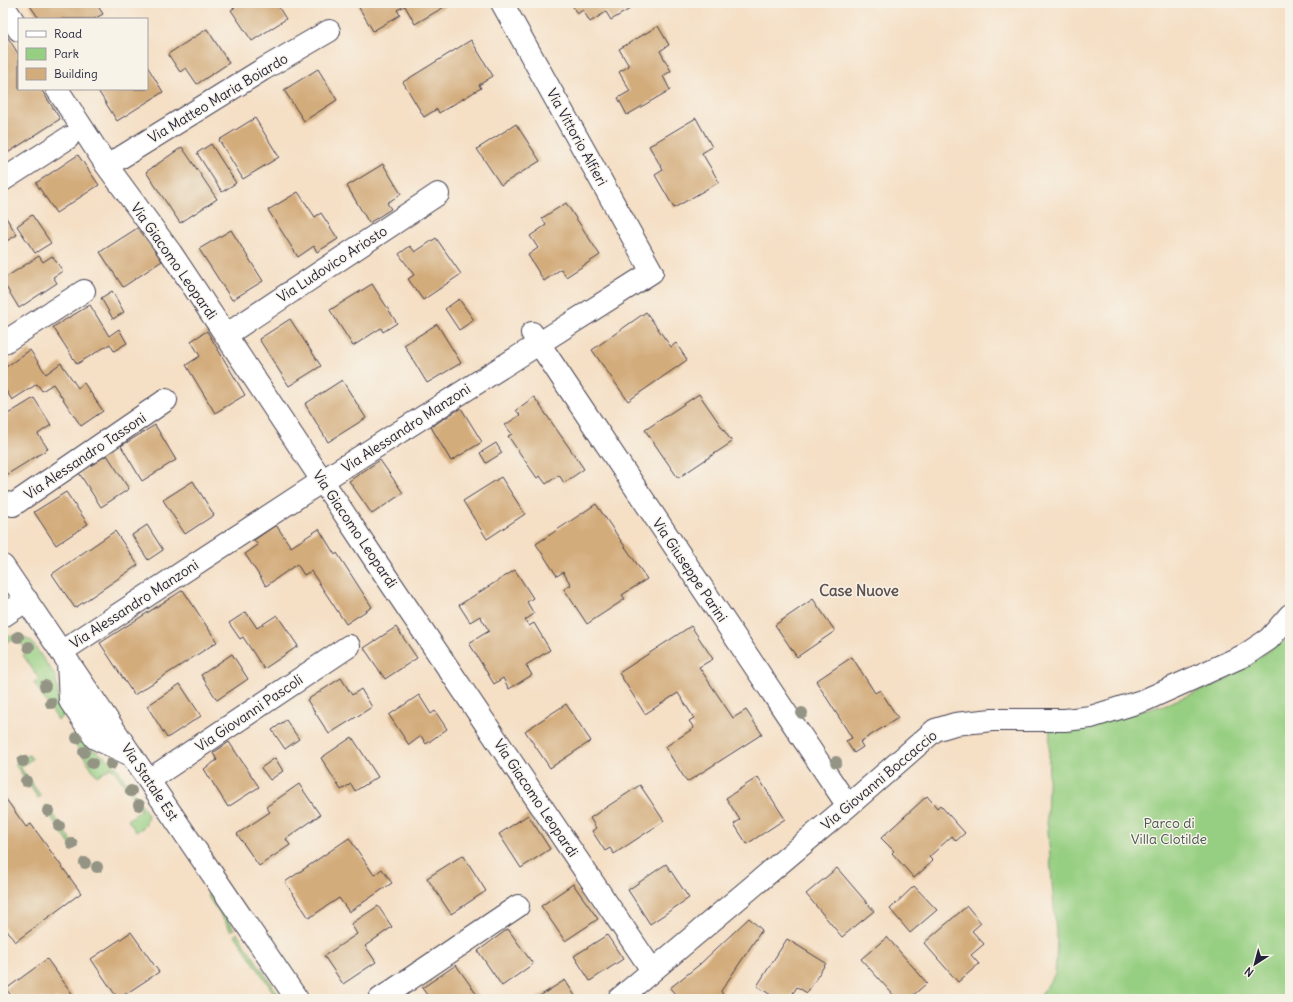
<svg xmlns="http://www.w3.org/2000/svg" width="1293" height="1002" font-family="Delius,sans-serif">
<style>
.green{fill:#97cf82;stroke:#5c785e}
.building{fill:#d3ac7b}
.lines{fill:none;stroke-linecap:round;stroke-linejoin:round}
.minor-casing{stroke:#423e50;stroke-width:24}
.minor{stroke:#fff;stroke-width:22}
.tree{fill:#949485}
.labels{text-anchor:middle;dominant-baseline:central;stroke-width:3;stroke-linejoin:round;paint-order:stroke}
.street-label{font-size:14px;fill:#22223b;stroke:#f7f3e8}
.park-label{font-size:14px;fill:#455650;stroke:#f7f3e8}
.neighbourhood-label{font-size:15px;font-weight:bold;fill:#605251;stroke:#f7f3e8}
</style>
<rect width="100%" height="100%" fill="#f7f3e8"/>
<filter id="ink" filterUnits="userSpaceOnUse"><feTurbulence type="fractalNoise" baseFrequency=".025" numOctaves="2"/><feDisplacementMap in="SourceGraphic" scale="8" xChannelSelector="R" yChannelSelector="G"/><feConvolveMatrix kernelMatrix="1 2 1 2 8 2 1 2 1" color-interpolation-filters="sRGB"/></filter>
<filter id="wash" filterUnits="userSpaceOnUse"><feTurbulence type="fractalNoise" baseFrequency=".012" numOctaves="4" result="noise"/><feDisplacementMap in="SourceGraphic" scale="16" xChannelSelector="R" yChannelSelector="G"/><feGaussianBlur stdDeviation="0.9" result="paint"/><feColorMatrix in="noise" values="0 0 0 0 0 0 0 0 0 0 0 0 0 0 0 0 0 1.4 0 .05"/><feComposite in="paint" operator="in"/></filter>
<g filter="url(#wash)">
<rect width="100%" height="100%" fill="#f5dfc5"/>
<path class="green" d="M13,635h6l12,6 25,36 3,27 7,10 -8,6 -24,-37 5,-4 -16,-24 4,-3c-7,-11 -10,-15 -24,-9v-5z
M1290,637v362h-252l17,-25 2,-28 -10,-127 3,-92 42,-3 69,-18 59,-23z
M79,732l10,15 24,15 35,53 -3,11 -9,6 -8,-12 13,-10 -29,-43 -15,9 -26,-38z
M29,755l3,4 -12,8 21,29 -3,2 -23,-34z
M47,805l29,42 -3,2 -29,-42z
M209,893l25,36 -3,2 -24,-36z
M237,933l44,65 -3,1 -43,-64z"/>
<g id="blocks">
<path class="building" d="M31,3h65l7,11 -9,5h-55l-10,-15z
M242,3h34l10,16 -34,22 -21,-31z
M363,3h88l-36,21 -10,-18 -8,4 3,5 -27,16 -15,-25z
M571,3h56l3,6 -19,11 -5,-8 -16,10 -7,-12 -6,4z
M658,26l11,19 -9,6 11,20 -8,5 7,14 -43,25 -9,-17 12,-7 -11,-19 10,-6 -10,-17z
M207,29l22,34 -32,21 -11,-16 -6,4 -12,-18z
M3,30l16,25v34h22l19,30 -57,37z
M471,40l22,36 -14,9 2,3 -42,25 -2,-4 -13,8 -21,-35z
M147,66l16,26 -46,29 -20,-32h50z
M318,69l19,31 -33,21 -20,-31z
M255,118l24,39 -36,22 -24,-39z
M696,118l16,29 -10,6 17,29 -45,26 -19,-33 8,-5 -14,-24z
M516,124l24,37 -39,24 -24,-36z
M211,144l25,39 -14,9 -25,-39z
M182,147l35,52 -37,24 -34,-51z
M78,155l21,30 -43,28 -20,-30z
M383,164l18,30 -14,9 4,6 -22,14 -22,-37z
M298,192l17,25 6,-4 17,26 -21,13 -3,-6 -16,11 -30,-47z
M566,203l34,52 -34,22 -5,-8 -17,12 -16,-26 10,-7 -8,-12 16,-11 -4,-7z
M3,213l14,22 -14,8z
M32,215l19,28 -16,10 -18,-27z
M139,227l23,34 -39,26 -23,-35z
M231,230l32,51 -31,19 -33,-51z
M436,238l25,36 -38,26 -15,-21 6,-4 -15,-21 11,-8 5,6z
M39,256l4,6 9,-6 11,15 -10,6 4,6 -38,25 -16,-26v-3z
M372,284l25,39 -14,9 -2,-4 -28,18 -23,-36z
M112,291l12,21 -11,7 -12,-21z
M459,299l15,21 -15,10 -14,-21z
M90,305l19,31 10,-7 8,14 -13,8 -4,-7 -33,20 -24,-37z
M646,312l25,35 5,-4 11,17 -59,41 -36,-51z
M290,319l31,47 -32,20 -30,-47z
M437,324l24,39 -34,20 -23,-38z
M207,331l38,64 -30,18 -29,-48 14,-9 -9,-15z
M30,350l16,24 15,-11 17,25 6,-5 19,28 -22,15 -28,-42 -11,7 -5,-7 -25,16 -9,-14v-17z
M342,380l24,38 -38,24 -23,-38z
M699,394l33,48 -54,36 -33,-48z
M534,397l50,72 -20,14 -5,-8 -13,9 -6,-8 -3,2 -29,-42 4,-2 -7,-9 15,-10 -4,-5z
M34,398l17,27 -13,9 10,15 -45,28v-53l3,-2 -3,-5z
M461,408l21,34 -31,19 -20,-34z
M155,425l21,35 -34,21 -21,-35z
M496,443l6,10 -16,10 -6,-10z
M107,455l22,34 -28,18 -22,-34z
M380,460l23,33 -31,21 -23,-33z
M501,477l24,37 -38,25 -24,-38z
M193,481l21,34 -29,19 -22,-34z
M66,492l22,32 -32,21 -22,-33z
M596,504l51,75 -25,16 3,4 -38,25 -23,-35 7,-4 -8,-13 -6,4 -21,-32z
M147,525l16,25 -15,10 -16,-25z
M276,525l15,22 28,-18 16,26 2,-2 35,54 -26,17 -35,-53 -7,4 -7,-11 -31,22 -21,-32 13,-9 -4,-5z
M115,531l23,34 -63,43 -23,-34z
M515,570l18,28 -6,4 7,12 -9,6 4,6 5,-3 16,27 -24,15 6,10 -23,14 -6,-11 -9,6 -25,-41 20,-12 -9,-15 -10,6 -11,-17z
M183,590l34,52 -83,53 -34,-52z
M813,599l22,32 -38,26 -22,-32z
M246,612l11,16 20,-13 21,31 -34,23 -21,-32 -3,2 -11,-16z
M691,626l22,33 -14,8 34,51 13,-8 16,24 -75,48 -22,-35 29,-19 -5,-7 5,-3 -16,-25 -33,21 -26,-41z
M396,627l21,31 -32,21 -21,-31z
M232,654l16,25 -31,21 -16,-25z
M852,657l23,36 5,-3 18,28 -38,24 3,5 -9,6 -8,-12 6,-3 -36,-57z
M341,678l11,17 9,-6 11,18 -43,27 -22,-34z
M180,684l21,32 -34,22 -20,-32z
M419,695l12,19 4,-3 12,18 -21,15 -5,-8 -12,9 -20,-30z
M566,704l25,37 -41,27 -25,-37z
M286,720l13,19 -14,10 -13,-19z
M352,737l26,40 -23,14 -4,-7 -10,6 -20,-32z
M229,742l30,45 -31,20 -24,-38 13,-9 -4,-7z
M275,758l8,13 -13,9 -9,-12z
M758,777l27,42 -38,25 -13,-20 6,-4 -14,-22z
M299,784l21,31 -34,24 4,6 -31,21 -22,-32 33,-22 -4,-5z
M640,785l24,36 -50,33 -4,-6 -5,3 -13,-20 4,-3 -6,-10z
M3,795l23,32 5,-3 50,69 -66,49 -12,-17z
M927,796l10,12 3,-3 25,28 -9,8 -4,-5 -23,21 4,4 -19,17 -22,-25 2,-2 -13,-13z
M528,815l22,34 -29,19 -22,-34z
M349,838l25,37 8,-6 10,14 -43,29 -10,-14 -30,20 -24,-36z
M463,855l23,36 -35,23 -24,-36z
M666,864l23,34 -39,26 -22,-34z
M837,868l37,43 -32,26 -36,-43z
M573,884l25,35 -33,22 -24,-35z
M914,886l23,24 -27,23 -20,-24z
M378,906l14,21 -27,19 11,16 -33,22 -19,-28 33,-22 -6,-10z
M967,906l14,17 -9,8 12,13 -13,11 8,9 -21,18 -34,-39z
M749,918l13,12 -41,61 2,4 -5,4h-39l-9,-11 29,-23z
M508,929l25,35 -31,22 -24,-35z
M131,932l28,40 -41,27 -27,-40z
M607,935l16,24 -33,22 -16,-25z
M887,937l40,46 -18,16h-12l-36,-40z
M787,939l39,24 -19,30 -10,-6 -8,12h-12l-20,-13z
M47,959l29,40h-62l-8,-10z
M456,965l24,34h-50l-8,-11z
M565,980l12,19h-42z"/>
</g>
</g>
<g filter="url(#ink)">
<use href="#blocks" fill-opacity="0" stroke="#423e50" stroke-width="1"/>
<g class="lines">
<defs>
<path id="minor" d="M3,5l16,25
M57,89l50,77 64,87 204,307 277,410
M107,166l155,-96 67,-39
M3,180l65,-42
M532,333l316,473
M226,335l212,-141
M3,343l81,-52
M3,505l4,-2 6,2 153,-105
M3,566l294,433
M3,616l24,-16
M61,652l261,-171 330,-209 -150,-269
M68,663l2,38 25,37 36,17
M149,780l200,-134
M380,999l138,-93
M619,999l229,-193 87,-76 20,-6 37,-4h73l26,-3 54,-17 100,-45 24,-16 21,-24"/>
</defs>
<use href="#minor" class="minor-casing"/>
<use href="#minor" class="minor"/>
</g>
<g class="tree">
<circle cx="18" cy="637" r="6"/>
<circle cx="29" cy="647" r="6"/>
<circle cx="45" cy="686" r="6"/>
<circle cx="51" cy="703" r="6"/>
<circle cx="802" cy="713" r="6"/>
<circle cx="77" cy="738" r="6"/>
<circle cx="84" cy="752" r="6"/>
<circle cx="23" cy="761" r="6"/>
<circle cx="836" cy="762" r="6"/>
<circle cx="92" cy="763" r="6"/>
<circle cx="111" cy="764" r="6"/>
<circle cx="26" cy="781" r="6"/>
<circle cx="131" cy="791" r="6"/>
<circle cx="139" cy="805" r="6"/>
<circle cx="48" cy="811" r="6"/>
<circle cx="59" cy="826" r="6"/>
<circle cx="72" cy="844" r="6"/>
<circle cx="85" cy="863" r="6"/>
<circle cx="97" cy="867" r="6"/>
</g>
</g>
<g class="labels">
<g class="street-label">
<text transform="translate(218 98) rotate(-31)">Via Matteo Maria Boiardo</text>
<text transform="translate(577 137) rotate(61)">Via Vittorio Alfieri</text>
<text transform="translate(174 261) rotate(55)">Via Giacomo Leopardi</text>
<text transform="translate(332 264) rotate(-33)">Via Ludovico Ariosto</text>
<text transform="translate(406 428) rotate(-33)">Via Alessandro Manzoni</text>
<text transform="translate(85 456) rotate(-34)">Via Alessandro Tassoni</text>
<text transform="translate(355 529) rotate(56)">Via Giacomo Leopardi</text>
<text transform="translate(690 570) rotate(56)">Via Giuseppe Parini</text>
<text transform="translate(134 604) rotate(-33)">Via Alessandro Manzoni</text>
<text transform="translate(249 713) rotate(-34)">Via Giovanni Pascoli</text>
<text transform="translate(879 780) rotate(-40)">Via Giovanni Boccaccio</text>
<text transform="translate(150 782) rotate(56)">Via Statale Est</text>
<text transform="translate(536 798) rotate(56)">Via Giacomo Leopardi</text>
</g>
<g class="park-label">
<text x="1169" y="823">Parco di<tspan x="1169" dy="16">Villa Clotilde</tspan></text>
</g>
<g class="neighbourhood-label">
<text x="859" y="590">Case Nuove</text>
</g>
</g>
<rect width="1293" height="1002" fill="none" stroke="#f7f3e8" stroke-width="16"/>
<rect x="18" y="18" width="130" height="72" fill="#f7f3e8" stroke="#a29fa3"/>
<rect x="26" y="31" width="20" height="6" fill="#ffffff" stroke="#a29fa3"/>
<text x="54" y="38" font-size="12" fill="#22223b">Road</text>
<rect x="26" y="48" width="20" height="12" fill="#97cf82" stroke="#a29fa3"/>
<text x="54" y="58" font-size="12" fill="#22223b">Park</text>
<rect x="26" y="68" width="20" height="12" fill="#d3ac7b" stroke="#a29fa3"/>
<text x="54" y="78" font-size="12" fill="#22223b">Building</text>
<g transform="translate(1255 964) rotate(216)" stroke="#f7f3e8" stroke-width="3" paint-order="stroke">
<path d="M0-3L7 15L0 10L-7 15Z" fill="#22223b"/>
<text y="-6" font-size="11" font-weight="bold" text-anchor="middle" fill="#22223b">N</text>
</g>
</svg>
